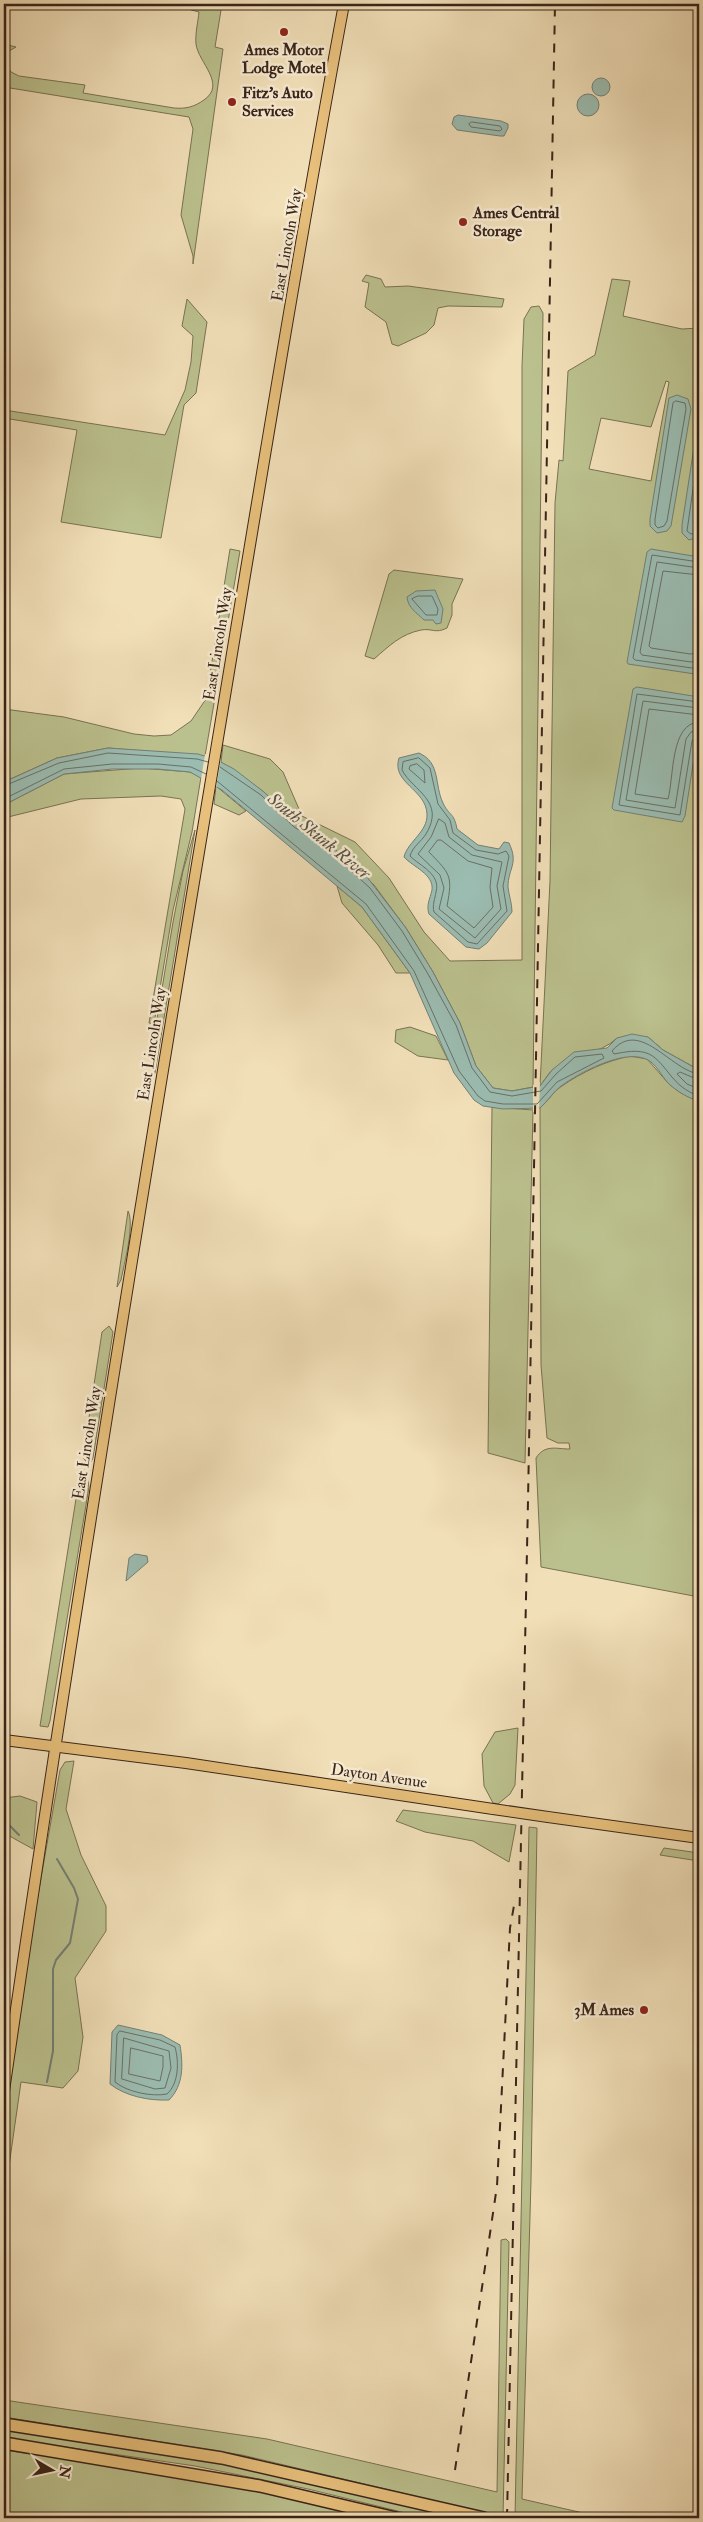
<svg xmlns="http://www.w3.org/2000/svg" width="703" height="2522" font-family="'IM FELL Double Pica',serif">
<style>
.green{fill:#bbc18e;stroke:#7a7254;fill-rule:evenodd}
.water{fill:#9bbcb1;stroke:#747f74}
.pier{fill:#f1dfb8}
.lines{fill:none;stroke-linecap:round;stroke-linejoin:round}
.shore{stroke:#6a7065;stroke-width:1}
.stream{stroke:#747f74;stroke-width:2}
.major-casing{stroke:#392419;stroke-width:12}
.highway-casing{stroke:#392419;stroke-width:14}
.major{stroke:#e8c07c;stroke-width:10}
.highway{stroke:#e8c07c;stroke-width:11}
.rail{stroke:#392419;stroke-width:2;stroke-dasharray:9 9;stroke-linecap:butt}
.major-bridge-casing{stroke:#392419;stroke-width:12;stroke-linecap:butt}
.major-bridge{stroke:#e8c07c;stroke-width:10}
.poi-dot{fill:#8f2418;stroke:#f6ead1;stroke-width:2}
.labels{text-anchor:middle;dominant-baseline:central;stroke-width:5;stroke-linejoin:round;paint-order:stroke}
.poi-label{font-size:16px;font-weight:bold;fill:#392419;stroke:#f6ead1;text-anchor:start}
.street-label{font-size:16px;fill:#392419;stroke:#f6ead1}
.water-label{font-size:18px;font-style:italic;fill:#565247;stroke:#f6ead1}
</style>
<rect width="100%" height="100%" fill="#f1dfb8"/>
<filter id="stains"><feTurbulence type="fractalNoise" baseFrequency=".004" numOctaves="4"/><feColorMatrix values="0 0 0 0 .2 0 0 0 0 .09 0 0 0 0 .02 0 0 0 .5 -.17"/></filter>
<radialGradient id="worn" r=".72"><stop offset=".6" stop-color="#630" stop-opacity="0"/><stop offset="1" stop-color="#630" stop-opacity=".3"/></radialGradient>
<path class="green" d="M169,4h53l-7,43 8,2 -30,215v-8l-12,-41 12,-86 -4,-12 -185,-30v-43l12,3 -7,4 -3,14 5,7 8,4 66,9 -2,8 91,15c12,1 20,-1 30,-8 23,-16 -6,-38 -8,-56 -1,-10 2,-22 3,-32z
M366,275l15,4 4,8 23,-1 96,13 -2,8 -54,-1 -10,2 -4,17 -8,8 -28,13 -6,-2 -6,-22 -21,-15 4,-24 -7,-2z
M612,279l18,2 -7,35 59,13 17,-1v742l-36,-20 -15,-13 -31,1c-17,17 -46,16 -65,32 -4,4 -8,11 -12,16l10,-205 5,-378 4,-43 4,1 5,-90 27,-16zM666,381l3,1 -18,99 -62,-12 12,-51 50,9z
M187,299l20,23 -11,71 -12,12 -23,133 -100,-16 16,-92 -73,-12v-8l161,25 20,-45 6,-28 2,-26 -11,-10z
M539,306l4,7 -10,774 -21,4 -19,-3 -17,-22 -16,-43 -27,-51 -27,-44 -32,-43 -26,-25 -56,-41 -28,-27 -43,-30 2,-17 47,14 13,13 19,44 53,26 34,36 35,54 26,29 72,-1v-594l2,-47 7,-12z
M230,549l10,2 -35,205 -97,-8 -51,10 -53,24v-73l60,8 70,17 20,2 17,-1 20,-14 15,-22z
M394,570l69,9 -11,25v11l-5,13c-12,6 -15,0 -26,2 -20,4 -32,16 -47,29l-9,-3 24,-82z
M141,768l49,4 11,5 -9,55 -19,78 -19,114 -5,-1 36,-214 -4,-10 -20,-3 -80,3 -77,19v-13l60,-31z
M216,786l30,25 -7,4 -25,-11z
M195,830l-40,243 -3,4 4,-52 17,-103 10,-51z
M337,886l25,21 48,66h-14l-18,-28 -36,-42z
M410,1027l26,9 12,24 -30,-4 -23,-14 1,-12z
M630,1056l17,3 22,25 12,9 18,8v496l-158,-30 -5,-109c9,-14 20,-9 34,-9l-1,-6h-11l-11,-5 -6,-73 -1,-257c7,-6 14,-17 22,-22 20,-14 44,-25 68,-30z
M492,1107l41,3 -8,353 -37,-10z
M128,1211c7,14 -4,53 -7,69l-4,7z
M109,1326l4,6 -20,126 -2,4 -4,1 -4,-6 19,-125z
M83,1476h4l2,11 -39,234 -2,6 -8,-1 39,-246z
M518,1728l-3,57 -5,9 -12,10 -5,-1 -9,-17 -2,-32 13,-22z
M74,1761l-8,48 15,46 25,51v25l-31,47 8,59 -5,34 -15,17 -42,-6 -14,98 -3,-1v-57l5,-41 25,-163 26,-148 5,-8z
M20,1796l17,6 -4,47 -29,-16v-35z
M403,1810l113,15 -7,37 -36,-21 -48,-9 -29,-11z
M529,1827l8,1 -6,352 -9,319 83,19h-90z
M664,1848l35,5v8l-39,-6z
M506,2239l3,3 -6,275 -261,-62 -238,-38v-17l263,39 230,53 4,-252z
M4,2430l211,31 246,57h-35l-118,-29 -113,-23 -191,-28z
M4,2450l201,29 174,39h-375z"/>
<path class="water" d="M592 87a9 9 0 1 1 18 0a9 9 0 1 1-18 0Z
M577 105a11 11 0 1 1 22 0a11 11 0 1 1-22 0Z
M458,115l43,6 7,3v4l-4,8h-4l-43,-6 -5,-6 2,-7z
M677,395l11,4 3,10 -20,117 -4,5 -10,2 -7,-7v-7l19,-121z
M699,415v122l-10,3 -7,-7v-8z
M651,549l48,8v108l-1,6 -3,3 -67,-10 -1,-2 20,-110z
M435,590l8,19 -2,14 -5,1 -3,-4h-9c-7,-7 -16,-12 -17,-23l9,-6z
M637,687l62,10v29l-14,90 -3,6 -68,-12 -2,-2 21,-119z
M108,748l90,6 19,6 17,9 30,23 28,27 29,18 46,40 39,51 27,44 27,51 16,43 17,22 19,3 28,-5 12,-16 22,-18 33,-4 10,-10 15,-4 16,3 15,13 36,20v31c-11,-3 -21,-9 -30,-17 -7,-7 -13,-21 -23,-25 -23,-10 -67,14 -85,27 -8,6 -14,16 -21,22l-37,1 -20,-3 -9,-6 -20,-27 -44,-100 -48,-66 -140,-117 -32,-18 -32,-3h-46l-48,5 -60,31v-23l53,-24z
M419,753c22,10 15,31 24,50 6,13 11,9 14,26l21,16 21,4 5,-7 5,1c10,21 -1,25 -1,44 1,9 4,16 4,25l-25,31 -8,6 -13,-2 -37,-33c-3,-9 1,-15 3,-24 2,-16 -19,-23 -28,-33 4,-16 24,-25 23,-43 -1,-25 -36,-31 -28,-56z
M135,1554l12,2 1,6 -22,19 3,-23z
M118,2025l44,10 18,10c3,19 4,40 -11,55 -20,1 -44,-4 -59,-16l2,-52z"/>
<path class="pier" d="M205,754l16,5 -5,30 -15,-9z
M540,1082l-1,29 -6,1v-27z"/>
<g class="lines">
<path class="shore" d="M472,122l28,4 2,3 -2,2 -29,-4 -2,-3z
M676,401l9,2 1,6 -19,112 -3,5 -6,2 -3,-3v-6l18,-116z
M699,447l-12,84 4,3 8,-1
M699,562l-47,-7 -19,103 2,2 57,8 7,-1
M699,568l-42,-6 -17,90 2,3 49,7 8,-2
M699,575l-36,-4 -14,75 2,2 39,6 9,-1
M418,596h14l6,13 -1,6h-11l-14,-16z
M699,702l-62,-8 -18,111 61,10 12,-74 3,-4 4,-1
M699,708l-56,-7 -17,99 49,8 11,-69 5,-7 8,-2
M699,715l-50,-6 -14,85 33,5c6,-21 2,-76 31,-77
M419,758l11,10 8,36 12,16 3,13 23,17 22,4 8,-3 3,5 -6,30 4,25 -30,33 -9,-2 -34,-30c-2,-7 1,-13 2,-20 5,-18 -16,-26 -26,-36 3,-10 11,-14 16,-22 20,-33 -13,-43 -24,-64l1,-8z
M417,764l7,6 1,13 -16,-14 1,-3z
M217,781l149,123 48,67 45,100 19,25 7,5 18,3h34l20,-22 47,-24 -2,-4 -27,3 -19,17 -15,17 -29,5 -22,-4 -18,-24 -16,-43 -28,-51 -26,-43 -32,-43 -52,-47 -24,-14 -33,-32 -41,-28
M4,786l55,-23 49,-10 89,6 11,3
M4,799l60,-30 48,-5h46l33,3 15,7
M439,819l6,4 4,14 23,18 30,7 -5,24 4,23 -26,29 -36,-29 5,-21 -4,-13 -22,-21 13,-17z
M438,840h3l27,21 24,7 -2,19 3,20 -19,21 -27,-22c6,-31 3,-32 -18,-54z
M699,1074c-29,-4 -59,-56 -87,-23l2,3c11,-2 24,-5 35,0 18,9 22,33 50,42
M699,1080l-19,-8 -3,2 10,10 12,5
M120,2031l40,9 15,7c4,15 4,36 -8,47 -15,3 -40,-2 -52,-12l2,-47z
M124,2038l45,13 2,17 -6,20 -10,1 -33,-10z
M131,2048l32,8v11l-3,14 -31,-7z"/>
<path class="stream" d="M4,1820l15,15
M47,2082l6,-31v-82l3,-9 14,-17 8,-44 -4,-11 -17,-29"/>
<defs>
<path id="major" d="M4,1740l182,23 307,46
M548,1817l151,21
M4,2091c62,-428 131,-855 202,-1281 45,-269 88,-538 138,-806"/>
<path id="highway" d="M4,2424l218,34 262,60
M4,2443l256,43 136,32"/>
</defs>
<use href="#major" class="major-casing"/>
<use href="#highway" class="highway-casing"/>
<use href="#major" class="major"/>
<use href="#highway" class="highway"/>
<path class="rail" d="M455,2470l42,-284 13,-258 5,-28
M507,2518l21,-1017 27,-1497"/>
<defs>
<path id="major-bridge" d="M493,1809l55,8"/>
</defs>
<use href="#major-bridge" class="major-bridge-casing"/>
<use href="#major-bridge" class="major-bridge"/>
</g>
<g class="poi-dot">
<circle cx="284" cy="32" r="5"/>
<circle cx="232" cy="102" r="5"/>
<circle cx="463" cy="222" r="5"/>
<circle cx="644" cy="2010" r="5"/>
</g>
<g class="labels">
<g class="poi-label">
<text x="284" y="50" text-anchor="middle">Ames Motor<tspan x="284" dy="18">Lodge Motel</tspan></text>
<text x="242" y="93">Fitz's Auto<tspan x="242" dy="18">Services</tspan></text>
<text x="473" y="213">Ames Central<tspan x="473" dy="18">Storage</tspan></text>
<text x="634" y="2010" text-anchor="end">3M Ames</text>
</g>
<g class="street-label">
<text transform="translate(287 245) rotate(-80)">East Lincoln Way</text>
<text transform="translate(218 644) rotate(-81)">East Lincoln Way</text>
<text transform="translate(152 1044) rotate(-81)">East Lincoln Way</text>
<text transform="translate(87 1443) rotate(-81)">East Lincoln Way</text>
<text transform="translate(379 1776) rotate(8)">Dayton Avenue</text>
</g>
<g class="water-label">
<text transform="translate(319 836) rotate(39)">South Skunk River</text>
</g>
</g>
<rect width="703" height="2522" fill="none" stroke="#f1dfb8" stroke-width="20"/>
<rect x="5" y="5" width="693" height="2512" fill="none" stroke="#392419" stroke-width="2.5"/>
<rect x="10" y="10" width="683" height="2502" fill="none" stroke="#392419"/>
<g transform="translate(52 2470) rotate(99)" stroke="#f6ead1" stroke-width="4" paint-order="stroke">
<path d="M0-4L9 19L0 12L-9 19Z" fill="#392419"/>
<text y="-8" font-size="14" font-weight="bold" text-anchor="middle" fill="#392419">N</text>
</g>
<rect width="100%" height="100%" filter="url(#stains)"/>
<rect width="100%" height="100%" fill="url(#worn)"/>
</svg>
